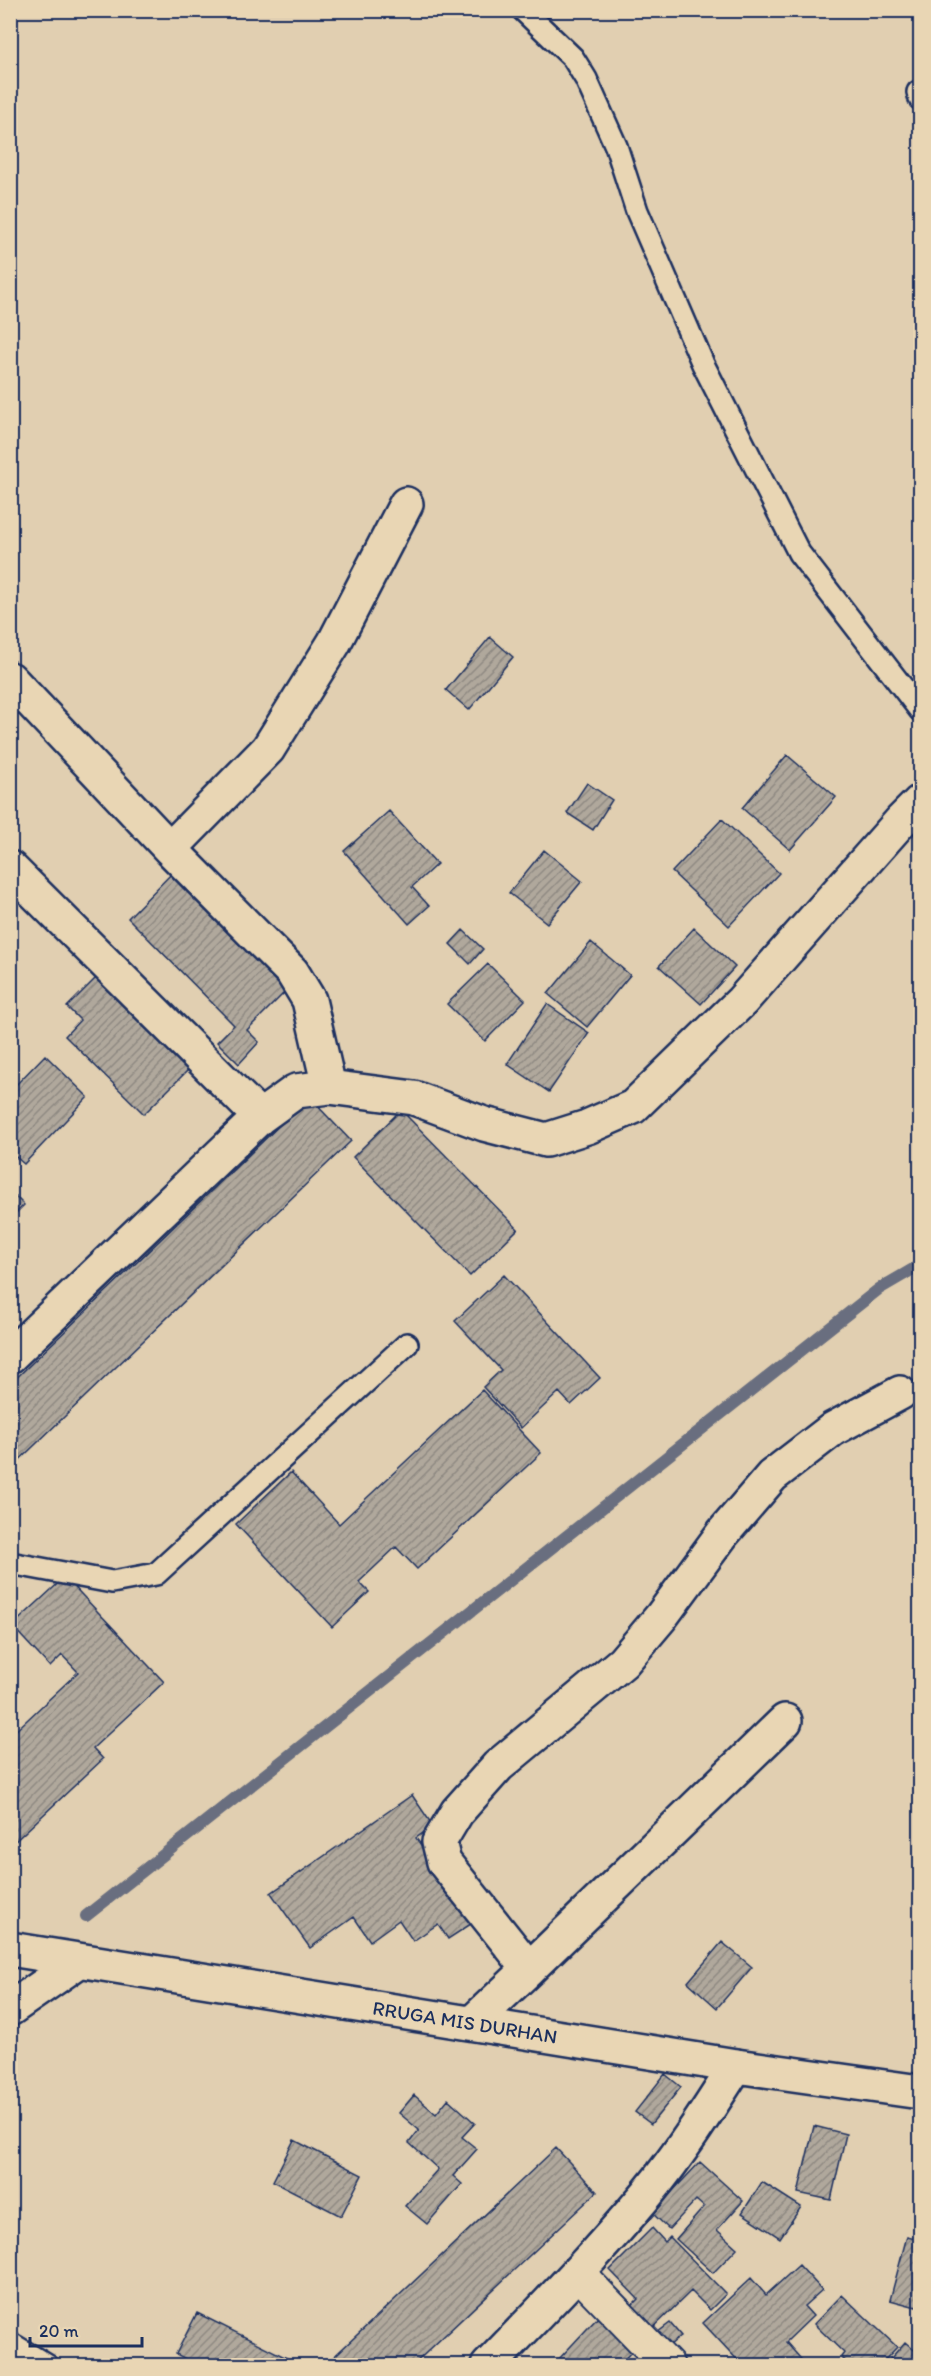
<svg xmlns="http://www.w3.org/2000/svg" width="931" height="2376" font-family="Itim,sans-serif">
<style>
.lines{fill:none;stroke-linecap:round;stroke-linejoin:round}
.stream{stroke:#696e7f;stroke-width:12}
.building{fill:url(#building-hatch);stroke:#1b2f5e;stroke-width:1.5}
.service-casing{stroke:#1b2f5e;stroke-width:26}
.pedestrian-casing{stroke:#1b2f5e;stroke-width:36}
.minor-casing{stroke:#1b2f5e;stroke-width:38}
.tertiary-casing{stroke:#1b2f5e;stroke-width:38}
.service{stroke:#e9d6b4;stroke-width:21}
.pedestrian{stroke:#e9d6b4;stroke-width:32}
.minor{stroke:#e9d6b4;stroke-width:33}
.tertiary{stroke:#e9d6b4;stroke-width:33}
.labels{text-anchor:middle;dominant-baseline:central;stroke-width:4.5;stroke-linejoin:round;paint-order:stroke}
.street-label{font-size:20px;fill:#1b2f5e;stroke:#e9d6b4}
</style>
<defs>
<pattern id="building-hatch" width="6" height="6" patternUnits="userSpaceOnUse" patternTransform="scale(1.5)"><rect width="6" height="6" fill="#b0a89c"/><path d="M-1 1l2-2M0 6l6-6M5 7l2-2" fill="none" stroke="#8e8982"/></pattern>
</defs>
<rect width="100%" height="100%" fill="#e1cfb1"/>
<filter id="ink" filterUnits="userSpaceOnUse"><feTurbulence type="fractalNoise" baseFrequency=".0167" numOctaves="2"/><feDisplacementMap in="SourceGraphic" scale="12" xChannelSelector="R" yChannelSelector="G"/><feConvolveMatrix kernelMatrix="1 2 1 2 8 2 1 2 1" color-interpolation-filters="sRGB"/></filter>
<g filter="url(#ink)">
<g class="lines">
<path class="stream" d="M86,1916l793,-627 41,-24"/>
</g>
<path class="building" d="M490,637l23,20 -44,53 -23,-20z
M787,755l49,42 -46,53 -48,-42z
M587,783l25,17 -19,30 -26,-17z
M389,811l48,53 -25,23 17,19 -20,18 -65,-73z
M722,819l57,54 -50,53 -57,-54z
M544,850l38,31 -35,42 -38,-30z
M176,869l116,116 -45,45 12,12 -20,22 -22,-22 17,-17 -106,-107z
M694,928l41,39 -34,37 -42,-38z
M463,930l20,19 -13,15 -20,-20z
M591,942l39,33 -43,52 -39,-33z
M488,964l37,36 -40,41 -38,-37z
M100,974l92,92 -48,48 -79,-78 15,-16 -13,-13z
M547,1004l42,29 -40,59 -42,-28z
M45,1055l43,42 -64,67 -14,-12v-61z
M309,1097l42,44 -341,328v-85z
M401,1110l117,119 -48,47 -117,-119z
M10,1191l14,14 -14,14z
M504,1275l96,103 -29,27 -12,-13 -38,36 -38,-41 18,-17 -46,-49z
M482,1390l59,63 -124,116 -21,-22 -37,35 10,10 -37,35 -96,-103 55,-52 48,52z
M65,1577l99,105 -71,66 10,11 -93,87v-110l68,-64 -16,-17 -12,12 -38,-41z
M412,1795l21,31 -17,12 58,84 -26,17 -10,-15 -25,17 -14,-21 -29,21 -16,-24 -44,31 -39,-55z
M722,1942l30,25 -35,41 -29,-26z
M665,2074l16,13 -30,37 -16,-12z
M414,2095l22,19 12,-15 27,24 -13,14 15,12 -24,27 9,8 -35,40 -22,-18 33,-37 -29,-26 10,-13 -20,-17z
M814,2126l32,8 -15,66 -33,-7z
M294,2140l68,35 -21,41 -68,-35z
M556,2148l41,44 -185,174h-88z
M700,2162l43,39 -26,29 20,18 -24,25 -37,-34 28,-32 -8,-7 -27,29 -17,-16z
M762,2182l39,25 -21,31 -38,-25z
M652,2228l13,14 5,-5 56,57 -16,16 -19,-19 -42,41 -22,-22 11,-11 -28,-29z
M907,2236l13,3v69l-30,-8z
M799,2265l23,25 -18,16 9,10 -27,26 21,24h-64l-40,-43 48,-45 15,17z
M842,2295l55,52 -18,19h-29l-9,-9 3,-4 -30,-29z
M197,2313l90,45 -4,8h-84l-23,-12z
M599,2316l35,33 -16,17h-54l-6,-6z
M670,2323l11,13 -17,14 -11,-14z
M905,2342l15,13v11h-36z"/>
<g class="lines">
<defs>
<path id="service" d="M523,10l50,48 13,21 30,67 21,65 66,153 96,189 121,157
M918,92l2,7
M10,1563l102,19 44,-8 251,-230
M10,2343l38,23"/>
<path id="pedestrian" d="M578,2273l90,93"/>
<path id="minor" d="M10,679l160,170 122,123 17,28 20,87
M170,849l98,-100 66,-106 72,-139
M10,868l250,249
M10,1356l250,-239 36,-26 33,-4 85,11 70,26 62,16 41,-13 46,-20 109,-106 159,-180 19,-19
M529,1969l256,-248
M473,2022l56,-53 -85,-107 -5,-20 18,-30 41,-46 125,-104 38,-45 62,-84 49,-57 61,-47 67,-36
M488,2366c54,-56 109,-112 159,-172 33,-40 61,-84 89,-128"/>
<path id="tertiary" d="M10,1949l726,117 184,26
M10,2009l69,-48"/>
</defs>
<use href="#service" class="service-casing"/>
<use href="#pedestrian" class="pedestrian-casing"/>
<use href="#minor" class="minor-casing"/>
<use href="#tertiary" class="tertiary-casing"/>
<use href="#service" class="service"/>
<use href="#pedestrian" class="pedestrian"/>
<use href="#minor" class="minor"/>
<use href="#tertiary" class="tertiary"/>
</g>
</g>
<g class="labels">
<g class="street-label">
<text transform="translate(465 2022) rotate(9)">RRUGA MIS DURHAN</text>
</g>
</g>
<rect width="931" height="2376" fill="none" stroke="#e9d6b4" stroke-width="36"/>
<rect x="18" y="18" width="895" height="2340" fill="none" stroke="#1b2f5e" stroke-width="2" filter="url(#ink)"/>
<path d="M30 2337v9h112v-9" fill="none" stroke="#1b2f5e" stroke-width="3"/>
<text x="39" y="2337" font-size="18" fill="#1b2f5e" stroke="#e9d6b4" stroke-width="4.5" paint-order="stroke">20 m</text>
</svg>
